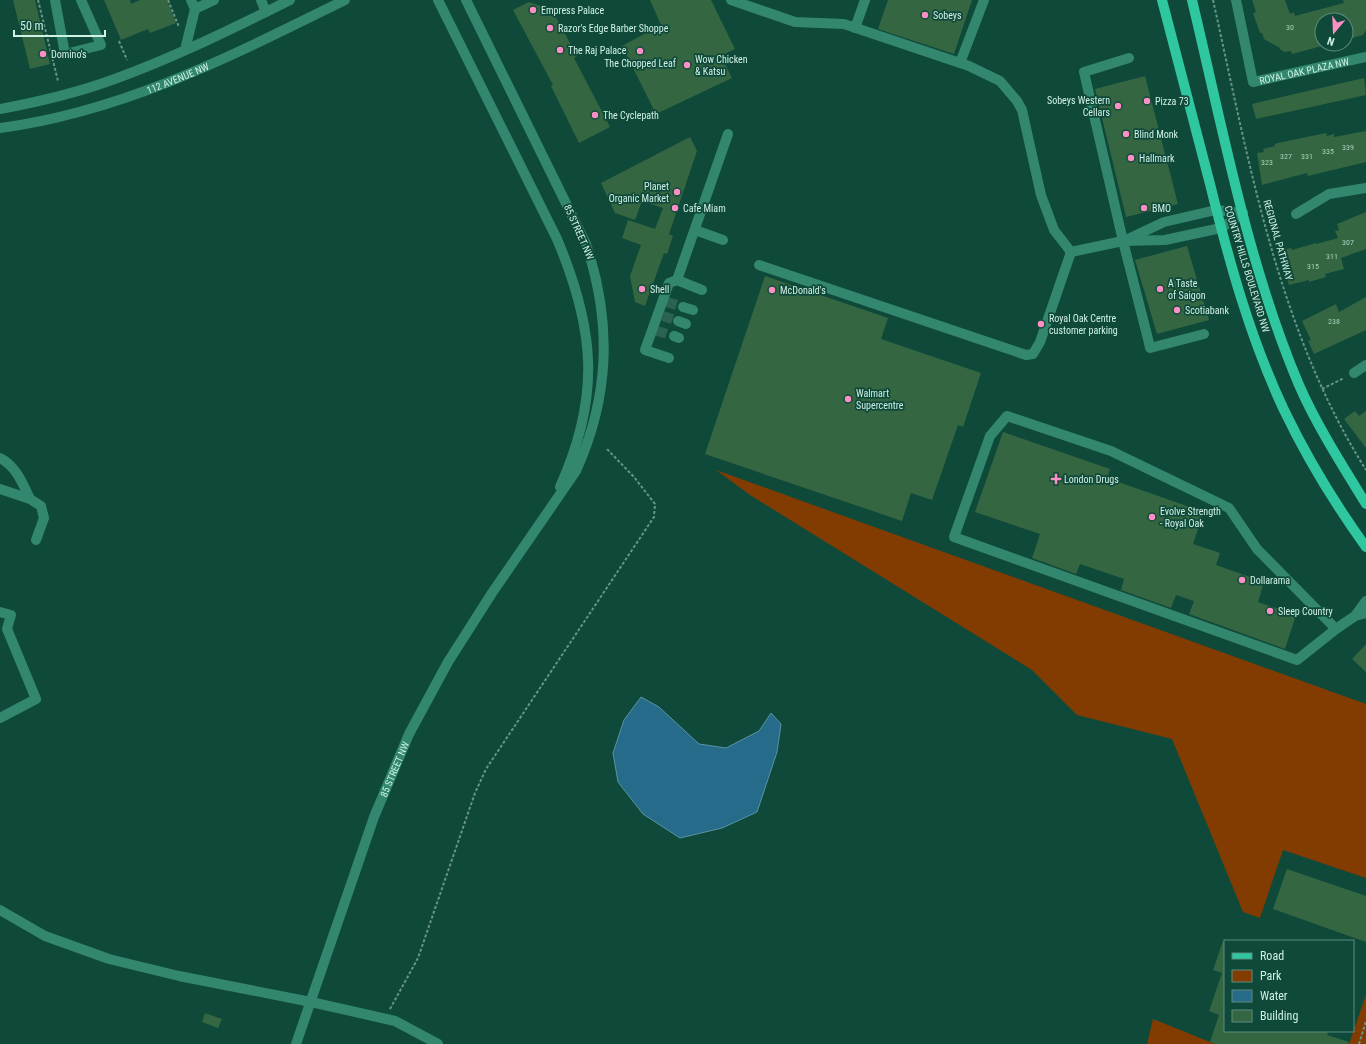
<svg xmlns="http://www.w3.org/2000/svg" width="1366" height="1044" font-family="'Roboto Condensed',sans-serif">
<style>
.green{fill:#823c01}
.water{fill:#266b8a;stroke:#5994a5}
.building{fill:#346641}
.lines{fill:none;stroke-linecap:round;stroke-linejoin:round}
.minor-tunnel{stroke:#2c6254;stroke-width:10;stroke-dasharray:10 5;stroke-linecap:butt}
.path{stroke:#669587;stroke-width:2;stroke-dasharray:3 2;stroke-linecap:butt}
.minor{stroke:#33876f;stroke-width:10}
.major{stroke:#2ec7a0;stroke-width:10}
.poi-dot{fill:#fc8fc3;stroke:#0f493a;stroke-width:1.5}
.labels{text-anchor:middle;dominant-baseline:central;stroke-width:3.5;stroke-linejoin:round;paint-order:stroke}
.number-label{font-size:8px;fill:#a8cfbc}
.poi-label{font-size:10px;fill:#cff2e5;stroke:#0f493a;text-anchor:start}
.street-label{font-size:10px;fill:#cff2e5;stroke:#0f493a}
</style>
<rect width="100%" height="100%" fill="#0f493a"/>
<path class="green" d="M716,470l650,234v174l-83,-28 -23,68 -17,-6 -71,-173 -95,-24 -45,-45 -282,-175z
M1366,995v49h-17z
M1153,1019l57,23 6,2h-69z"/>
<path class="water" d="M641,697l18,10 40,37 27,4 33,-17 12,-18 10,11 -4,28 -20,60 -35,16 -42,10 -37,-24 -25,-32 -5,-29 11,-33z"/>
<path class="building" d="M13,0h22l15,64 -20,5z
M104,0h26l1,4 9,-4h27l9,23 -26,10 -2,-4 -27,11z
M650,0h61l24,49 -14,7 11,22 -76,36 -34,-68 39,-21z
M888,0h84l-18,54 -76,-25z
M1252,0h33l5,14 4,-2 1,4 49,-13 -1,-3h23v30l-3,5 -17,5v-20h-24v26l-30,8 -1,-3 -7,1 -4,-3v-1l-16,-9 -2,-6h-2l-7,-20 3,-1z
M529,2l23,8 25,46 -3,2 36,69 -31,16 -28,-57 2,-1 -40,-75z
M1145,76l33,128 -52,13 -31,-128z
M1364,78l2,17 -110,24 -4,-15z
M1366,131v31l-58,14 -1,-3 -45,12 -5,-32 7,-1 -1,-3 12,-3v-2l3,-1 48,-10 1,3 7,-2v3z
M690,137l7,14 -28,83 4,2 -6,18 -3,-1 -19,53 -10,-4 -5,-26 11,-31 -19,-7 6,-18 27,9 8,-21 -21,-7 -7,19 -20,-7 -14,-30z
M1366,212v37l-25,9 3,11 -19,5 1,3 -17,5v-2l-20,5 -12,-34 14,-3 1,2 24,-7v1l22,-6 -3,-7 4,-1 -2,-6z
M1187,246l22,74 -52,14 -22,-74z
M765,276l123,42 -7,21 100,34 -18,54 -5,-2 -26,75 -21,-7 -9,28 -197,-67z
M1366,297v33l-52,24 -6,-13 3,-1 -9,-19 34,-17 3,8z
M1355,411l4,5 7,-5v37l-22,-29z
M1003,432l107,37 -3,9 97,34 -11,32 27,9 -4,12 48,17 -6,20 38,13 -11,34 -96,-35 5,-13 -18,-6 -5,13 -50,-18 3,-11 -44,-15 -4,10 -44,-16 8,-24 -65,-22z
M1366,644v28l-14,-13z
M1287,869l79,27v46l-93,-33z
M1223,941h2v90h97l6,2 -1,2 22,7 -1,2h-132l-6,-2 9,-27 -10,-4 13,-38 -9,-3z
M205,1013l17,6 -4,9 -16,-6z"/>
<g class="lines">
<path class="minor-tunnel" d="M667,302l16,5
M663,316l15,5
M657,331l17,5"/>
<path class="path" d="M38,0l20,81
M168,0l11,27
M1213,0c36,161 64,328 153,470
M119,41l8,19
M1322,389l22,-11
M390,1009l28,-51 57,-165 11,-24 168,-252 1,-13 -21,-27 -27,-28
M1359,1044l7,-23"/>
<g class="minor">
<path d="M55,0l10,54 36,-9 -20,-45"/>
<path d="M261,0l5,12"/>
<path d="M438,0l119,239c38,90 44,157 3,248"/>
<path d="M731,0l64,22 49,2 125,42 31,15 17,20 5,9 19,85 13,35 17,22"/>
<path id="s1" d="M1236,0l17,82 113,-25"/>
<path d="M195,9l19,-9"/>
<path d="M855,28l10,-28"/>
<path d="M185,50l10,-41 -4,-9"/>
<path d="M1129,58l-45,14 39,169 25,98 2,9 54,-14"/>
<path d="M960,63l24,-63"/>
<path d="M0,109c38,-7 76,-16 112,-29 61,-22 120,-51 178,-80"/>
<path id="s2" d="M0,128c126,-17 233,-73 345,-128"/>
<path d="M1296,214l33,-20 37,-6"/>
<path d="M695,230l28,10"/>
<path d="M1126,240l38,-18 52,-12 27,3"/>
<path d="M1071,252l52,-11 42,-1 56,-12 22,-15"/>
<path d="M759,265l267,90 7,-1 7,-12 31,-90"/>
<path d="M702,290l-25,-10 51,-146"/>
<path d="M683,307l10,3"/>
<path d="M678,321l8,3"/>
<path d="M674,336l5,2"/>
<path d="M669,358l-24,-8 24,-67 8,-3"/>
<path d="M1354,373l12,-8"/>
<path d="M0,458c16,8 23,26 30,41"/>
<path d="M0,489l30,10 11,7 3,12 -8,22"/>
<path d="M0,612l11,3 -4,14 29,70 -36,19"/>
<path d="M1355,616l11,-15"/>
<path d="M1336,629l-39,31 -343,-123 36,-101 17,-20 104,35 118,57 28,41 79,80 19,-13 11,-3"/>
<path d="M0,910l45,26 64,23 70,17 132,26 84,19 43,23"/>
<path id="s3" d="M296,1044l78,-227 35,-83 39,-72 44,-69 84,-122c34,-75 36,-149 10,-227l-120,-244"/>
</g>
<path class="major" d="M1162,0c16,61 32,123 48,184 19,77 40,154 74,226 23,48 51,94 82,137
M1192,0c31,129 55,262 107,385 18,41 43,80 67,119"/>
</g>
<g class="poi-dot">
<circle cx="533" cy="10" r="4"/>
<circle cx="925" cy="15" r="4"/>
<circle cx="550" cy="28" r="4"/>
<circle cx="560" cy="50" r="4"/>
<circle cx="640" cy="51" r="4"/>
<circle cx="43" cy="54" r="4"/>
<circle cx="687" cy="65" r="4"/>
<circle cx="1147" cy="101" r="4"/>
<circle cx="1118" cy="106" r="4"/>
<circle cx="595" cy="115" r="4"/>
<circle cx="1126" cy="134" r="4"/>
<circle cx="1131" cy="158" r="4"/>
<circle cx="677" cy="192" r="4"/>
<circle cx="675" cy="208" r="4"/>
<circle cx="1144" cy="208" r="4"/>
<circle cx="642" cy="289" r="4"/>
<circle cx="1160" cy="289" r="4"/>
<circle cx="772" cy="290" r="4"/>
<circle cx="1177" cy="310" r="4"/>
<circle cx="1041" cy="324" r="4"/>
<circle cx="848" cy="399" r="4"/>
<path d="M1054 473h4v4h4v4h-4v4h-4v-4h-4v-4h4z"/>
<circle cx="1152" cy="517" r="4"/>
<circle cx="1242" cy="580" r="4"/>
<circle cx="1270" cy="611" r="4"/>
</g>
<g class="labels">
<g class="number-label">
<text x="1290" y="27">30</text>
<text x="1348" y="147">339</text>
<text x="1328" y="151">335</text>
<text x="1286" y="156">327</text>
<text x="1307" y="156">331</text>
<text x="1267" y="162">323</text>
<text x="1348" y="242">307</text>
<text x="1332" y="256">311</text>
<text x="1313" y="266">315</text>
<text x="1334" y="321">238</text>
</g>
<g class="poi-label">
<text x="541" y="10">Empress Palace</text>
<text x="933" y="15">Sobeys</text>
<text x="558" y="28">Razor's Edge Barber Shoppe</text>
<text x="568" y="50">The Raj Palace</text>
<text x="51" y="54">Domino's</text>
<text x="695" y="59">Wow Chicken<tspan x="695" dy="12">&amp; Katsu</tspan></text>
<text x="640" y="63" text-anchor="middle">The Chopped Leaf</text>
<text x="1110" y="100" text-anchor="end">Sobeys Western<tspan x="1110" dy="12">Cellars</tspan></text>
<text x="1155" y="101">Pizza 73</text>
<text x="603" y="115">The Cyclepath</text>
<text x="1134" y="134">Blind Monk</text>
<text x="1139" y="158">Hallmark</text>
<text x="669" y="186" text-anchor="end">Planet<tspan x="669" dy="12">Organic Market</tspan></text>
<text x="683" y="208">Cafe Miam</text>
<text x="1152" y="208">BMO</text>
<text x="1168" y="283">A Taste<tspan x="1168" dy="12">of Saigon</tspan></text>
<text x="650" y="289">Shell</text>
<text x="780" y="290">McDonald's</text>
<text x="1185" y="310">Scotiabank</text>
<text x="1049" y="318">Royal Oak Centre<tspan x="1049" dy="12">customer parking</tspan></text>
<text x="856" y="393">Walmart<tspan x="856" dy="12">Supercentre</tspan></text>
<text x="1064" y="479">London Drugs</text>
<text x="1160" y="511">Evolve Strength<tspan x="1160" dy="12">- Royal Oak</tspan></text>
<text x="1250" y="580">Dollarama</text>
<text x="1278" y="611">Sleep Country</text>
</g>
<g class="street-label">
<text stroke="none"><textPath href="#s1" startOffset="136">ROYAL OAK PLAZA NW</textPath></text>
<text stroke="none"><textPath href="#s2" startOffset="185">112 AVENUE NW</textPath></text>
<text transform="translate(579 232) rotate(66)">85 STREET NW</text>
<text transform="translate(1278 240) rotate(74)">REGIONAL PATHWAY</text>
<text transform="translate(1247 269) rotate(73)">COUNTRY HILLS BOULEVARD NW</text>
<text stroke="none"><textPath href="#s3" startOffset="292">85 STREET NW</textPath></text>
</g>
</g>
<rect x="1224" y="940" width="130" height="92" fill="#0f493a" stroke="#5c8d7e"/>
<rect x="1232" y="953" width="20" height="6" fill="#2ec7a0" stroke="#5c8d7e"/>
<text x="1260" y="960" font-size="12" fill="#cff2e5">Road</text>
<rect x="1232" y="970" width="20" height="12" fill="#823c01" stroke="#5c8d7e"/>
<text x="1260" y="980" font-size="12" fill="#cff2e5">Park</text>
<rect x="1232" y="990" width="20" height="12" fill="#266b8a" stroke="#5c8d7e"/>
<text x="1260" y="1000" font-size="12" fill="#cff2e5">Water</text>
<rect x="1232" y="1010" width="20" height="12" fill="#346641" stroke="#5c8d7e"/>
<text x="1260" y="1020" font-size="12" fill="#cff2e5">Building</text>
<g transform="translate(1334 32) rotate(199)"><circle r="19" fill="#0f493a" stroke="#5c8d7e"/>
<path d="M0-3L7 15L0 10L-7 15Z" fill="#fc8fc3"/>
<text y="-6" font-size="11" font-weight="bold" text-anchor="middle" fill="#cff2e5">N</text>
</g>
<path d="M14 30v6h91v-6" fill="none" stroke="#cff2e5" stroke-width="2"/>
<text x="20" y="30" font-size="12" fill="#cff2e5" stroke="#0f493a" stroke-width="3" paint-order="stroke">50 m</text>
</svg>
